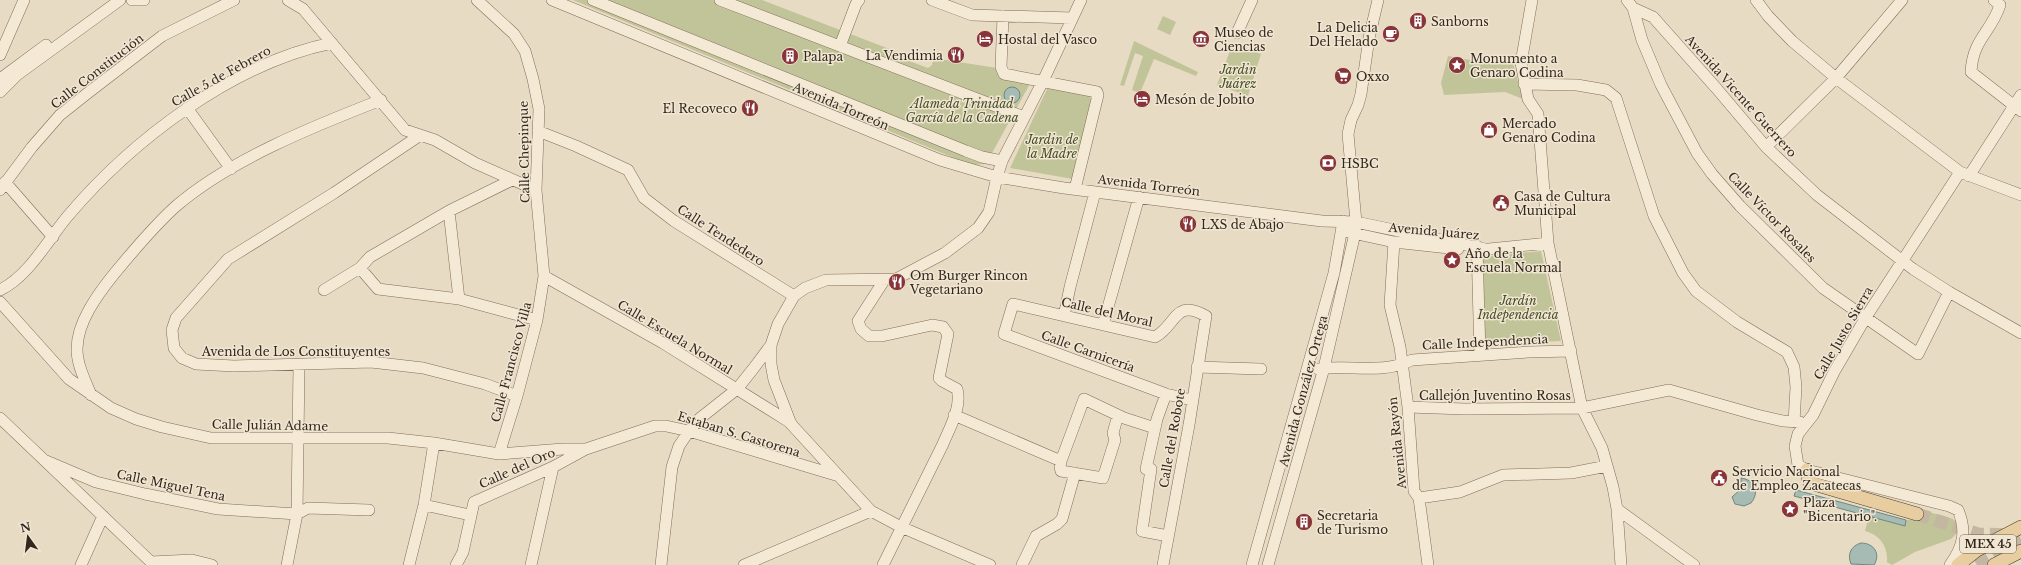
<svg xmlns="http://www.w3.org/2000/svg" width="2021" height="565" font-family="'Libre Baskerville',serif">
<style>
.green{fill:#c1c499}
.water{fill:#a5bbb4;stroke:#6d8880}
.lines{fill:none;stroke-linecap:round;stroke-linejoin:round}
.major-tunnel{stroke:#c4b7a2;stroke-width:13;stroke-dasharray:13 6;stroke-linecap:butt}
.minor-casing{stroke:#806d5c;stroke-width:12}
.major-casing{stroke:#4e3d30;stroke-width:14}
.minor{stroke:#f4e9d5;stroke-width:11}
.major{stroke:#e7cd9f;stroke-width:13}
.labels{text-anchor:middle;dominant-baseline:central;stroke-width:3;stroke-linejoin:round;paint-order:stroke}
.shield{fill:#f0e6d2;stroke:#6b6054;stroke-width:1}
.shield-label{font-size:11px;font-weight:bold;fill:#32271e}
.poi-label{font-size:12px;fill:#32271e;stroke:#f0e6d2;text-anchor:start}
.park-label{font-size:12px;font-style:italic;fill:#444c27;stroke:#f0e6d2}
.street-label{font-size:12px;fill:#32271e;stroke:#f0e6d2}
</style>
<rect width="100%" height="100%" fill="#e8dbc3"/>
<path class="green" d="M573,0h189l143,55 -1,4 24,9 4,-3 1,-7 64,10 34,14 -45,82 -15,1z
M1163,16l13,6 -6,13 -13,-6z
M1134,41l64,31 -2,4 -42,-17 -14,34 -8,-3 11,-34 -8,-3 -11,33 -4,-1z
M1233,43l28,11 -13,42 -31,-11z
M1448,56l44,8h21l10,35 -18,-7 -61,3 -3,-12z
M1049,85l40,8 2,5 -18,81 -63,-11z
M1541,251l20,90 -78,3 -1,-87z
M1912,507l41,12 4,5 -1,10 -5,5 -36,13 -23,13 -5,-3c1,-16 -7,-27 -22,-31l4,-15 36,10 1,-6 10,-1z"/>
<path class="water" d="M1004 95a8 8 0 1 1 16 0a8 8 0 1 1-16 0Z
M1741,478c14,2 19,14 10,25l-7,3 -9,-2 -3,-7 9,-8z
M1796,490l110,30 -1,6 -111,-30z
M1861,543c13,0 20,11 13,22l-23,-1c-4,-10 0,-18 10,-21z"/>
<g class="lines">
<path class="major-tunnel" d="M1917,514l61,20 32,1
M1977,565l44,-26"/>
<defs>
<path id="minor" d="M132,0h12
M288,0l15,9 102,121 30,10 40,23 61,27
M477,0l37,34 11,17 8,28 6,30 -3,81 8,86 -7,44 -20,76 -18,58
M552,0l388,160 57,17 67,11 258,33 34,1 129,27
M593,0l373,151 16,6 20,4
M720,0l304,117
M932,0l40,15 100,3
M1532,0l-11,63 7,36 10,15 10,129 34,165 20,40 11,39 4,22 4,56
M1627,0l6,8 20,9 64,72 49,58 51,48 96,74 36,23 72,41
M1756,0l12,16 24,25 44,37 124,94 61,23
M1994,0l6,5c-9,28 -27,33 -29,67l50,39
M1633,8l9,32 19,45 36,68 15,21 28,32 83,82 95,66 31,-62
M1003,16l-2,51 3,7 93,18 1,3 -23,94
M1237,33l15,-33
M840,46l16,-42 3,-4
M0,55l24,-55
M0,79l46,-34
M1524,84l53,1 29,5 10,8 38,118 29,57 13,18 41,31 50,30 7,15 2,20 -2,35
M0,92l17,-17 103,-75
M187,108l44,61
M538,131l38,15 52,24 16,28 30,23 120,75
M419,136l-85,57 -106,66 -52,59 -4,12 2,18 8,10 14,6 38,2 137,-4 52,6 62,16 32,12
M1766,147l70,-69 66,-78
M1969,176l52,-81
M5,182l48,55
M0,190l32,-43 28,-32 29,-23 73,-56 72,-36
M449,211l10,88
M1348,232l46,10 64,7
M1394,242l-4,63 10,42 8,60 6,84 5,7 9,67
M1477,246l3,109
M1479,250l69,-7
M360,268l18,21 81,10 78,21
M544,276l119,67 128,80
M0,290c28,-13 48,-50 67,-73 65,-77 166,-154 265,-174
M324,290l36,-22 10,-11 79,-46 63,-31
M0,302l69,77 42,29 25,11 26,8 49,11h177l46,5 65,11 64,-5h23
M1064,316l6,-29 25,-95
M1103,325l36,-128
M771,345v19l3,16 17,44 80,87 30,16 89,38
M1197,367l64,2
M1318,369c31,-5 64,6 94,-9l117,-8 42,-1
M1166,394l-9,25 -11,50h5l-9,62 26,5
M91,395c-6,-15 -14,-30 -14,-46 0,-27 21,-55 37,-75 19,-23 39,-47 61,-67 54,-47 139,-81 206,-107
M1408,407l57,2 117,-1 87,-18 88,25 26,6 17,1
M954,415l107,46
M1118,415l-5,18 2,7 -12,38 -42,-7 -1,-4 1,-6 23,-62 40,19 31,10
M0,418l151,144 41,-2 20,5
M44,460l52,22 49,12 73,15 79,5 11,-6 61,2
M1419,498l41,-6 43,-17 68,-2 36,-7
M424,505l46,10
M1617,509l77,56
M81,565l22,-49
M287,565l10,-51 2,-149
M409,565l15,-60 10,-62
M456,565l7,-13 11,-50 79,-35 33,-18 69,-23h11l23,5 150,45
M531,565l22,-98
M661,565l11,-98 7,-21 10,-15 10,-12 38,-30 16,-20 18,-24 7,-21 16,-28 11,-8 21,-8 70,-1 49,-26 33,-25 11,-16 8,-35 5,-16 41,-80 38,-81
M744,565l127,-54
M883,565l60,-121c7,-17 19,-37 14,-55l-15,-8 -3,-3 9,-44 -5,-7 -11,-2 -50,11h-13l-8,-7 -3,-8 27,-42
M1022,565l14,-29 21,-12 5,-5 13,-46
M1163,565l26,-140 17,-109c-32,-18 -29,9 -51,21l-142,-33 -9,30 162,60 26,6
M1252,565l82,-292 9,-52
M1268,565l56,-197 31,-135 1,-11 -8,-88 3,-14 7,-15 3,-11 8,-56 9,-38
M1950,565c13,-18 17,-34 8,-55l-9,-4 -142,-36 -9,-5 -3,-19 3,-12 15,-19 21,-43 32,-55 94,-145"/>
<path id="major" d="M1807,470l2,11 5,3 103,30
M1958,565l19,-15 44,-23
M1994,565l27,-14"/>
</defs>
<use href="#minor" class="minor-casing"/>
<use href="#major" class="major-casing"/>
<use href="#minor" class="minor"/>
<use href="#major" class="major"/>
</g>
<defs>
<symbol id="building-disc" viewBox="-11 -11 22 22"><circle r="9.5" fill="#883438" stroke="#f0e6d2"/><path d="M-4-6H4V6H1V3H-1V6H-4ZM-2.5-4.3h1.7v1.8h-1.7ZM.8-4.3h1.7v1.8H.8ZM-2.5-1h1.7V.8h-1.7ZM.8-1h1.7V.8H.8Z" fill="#fff"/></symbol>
<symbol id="cafe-disc" viewBox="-11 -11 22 22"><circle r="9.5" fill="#883438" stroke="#f0e6d2"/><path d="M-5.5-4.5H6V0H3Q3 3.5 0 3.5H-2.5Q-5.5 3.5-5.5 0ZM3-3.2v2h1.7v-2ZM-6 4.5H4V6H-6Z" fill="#fff"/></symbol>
<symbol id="hotel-disc" viewBox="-11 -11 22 22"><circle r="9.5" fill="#883438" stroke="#f0e6d2"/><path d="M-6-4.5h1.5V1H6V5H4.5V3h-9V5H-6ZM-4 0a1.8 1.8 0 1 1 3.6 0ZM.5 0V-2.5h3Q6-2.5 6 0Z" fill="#fff"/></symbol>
<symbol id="museum-disc" viewBox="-11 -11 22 22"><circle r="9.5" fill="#883438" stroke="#f0e6d2"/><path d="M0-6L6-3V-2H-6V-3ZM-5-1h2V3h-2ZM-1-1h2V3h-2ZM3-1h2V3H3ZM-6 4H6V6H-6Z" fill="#fff"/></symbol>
<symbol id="restaurant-disc" viewBox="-11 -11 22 22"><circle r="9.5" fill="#883438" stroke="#f0e6d2"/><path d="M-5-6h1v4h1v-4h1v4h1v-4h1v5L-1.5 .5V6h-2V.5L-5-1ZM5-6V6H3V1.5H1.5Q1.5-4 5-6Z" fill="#fff"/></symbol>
<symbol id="sight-disc" viewBox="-11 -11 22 22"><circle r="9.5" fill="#883438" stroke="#f0e6d2"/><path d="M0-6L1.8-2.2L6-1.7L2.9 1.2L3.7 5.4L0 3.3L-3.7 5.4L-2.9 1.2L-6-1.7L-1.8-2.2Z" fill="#fff"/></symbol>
<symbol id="supermarket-disc" viewBox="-11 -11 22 22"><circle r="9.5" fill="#883438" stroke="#f0e6d2"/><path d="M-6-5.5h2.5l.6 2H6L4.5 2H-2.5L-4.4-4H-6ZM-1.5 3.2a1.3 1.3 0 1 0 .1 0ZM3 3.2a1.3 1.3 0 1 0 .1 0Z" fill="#fff"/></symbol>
<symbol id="shop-disc" viewBox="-11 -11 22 22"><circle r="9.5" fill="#883438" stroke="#f0e6d2"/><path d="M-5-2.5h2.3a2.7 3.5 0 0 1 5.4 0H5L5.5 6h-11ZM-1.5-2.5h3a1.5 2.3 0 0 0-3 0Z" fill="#fff"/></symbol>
<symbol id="bank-disc" viewBox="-11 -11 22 22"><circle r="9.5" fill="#883438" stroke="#f0e6d2"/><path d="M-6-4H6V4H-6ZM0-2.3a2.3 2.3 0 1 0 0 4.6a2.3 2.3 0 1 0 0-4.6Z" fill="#fff"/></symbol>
<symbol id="civic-disc" viewBox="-11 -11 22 22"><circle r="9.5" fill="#883438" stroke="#f0e6d2"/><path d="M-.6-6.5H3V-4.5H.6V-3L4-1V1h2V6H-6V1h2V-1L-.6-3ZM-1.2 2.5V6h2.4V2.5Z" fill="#fff"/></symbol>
</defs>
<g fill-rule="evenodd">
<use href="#building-disc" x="1408" y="11" width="20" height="20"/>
<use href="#cafe-disc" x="1381" y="24" width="20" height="20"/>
<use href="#hotel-disc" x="975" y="29" width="20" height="20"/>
<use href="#museum-disc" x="1191" y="29" width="20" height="20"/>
<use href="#restaurant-disc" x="946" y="45" width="20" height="20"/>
<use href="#building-disc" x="780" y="46" width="20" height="20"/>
<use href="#sight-disc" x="1447" y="55" width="20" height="20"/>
<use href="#supermarket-disc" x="1333" y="66" width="20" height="20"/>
<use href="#hotel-disc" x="1132" y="89" width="20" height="20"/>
<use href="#restaurant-disc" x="740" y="98" width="20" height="20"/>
<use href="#shop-disc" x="1479" y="120" width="20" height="20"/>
<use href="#bank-disc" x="1318" y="153" width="20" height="20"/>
<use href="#civic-disc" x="1491" y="193" width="20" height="20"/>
<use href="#restaurant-disc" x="1178" y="214" width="20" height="20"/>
<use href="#sight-disc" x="1442" y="250" width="20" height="20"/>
<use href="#restaurant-disc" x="887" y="272" width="20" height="20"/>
<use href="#civic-disc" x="1709" y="468" width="20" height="20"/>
<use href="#sight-disc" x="1780" y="499" width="20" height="20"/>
<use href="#building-disc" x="1294" y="512" width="20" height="20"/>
</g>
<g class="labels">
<rect class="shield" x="1960" y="535" width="56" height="18" rx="3"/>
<g class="shield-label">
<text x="1988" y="544">MEX 45</text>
</g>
<g class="poi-label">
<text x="1431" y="21">Sanborns</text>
<text x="1378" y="27" text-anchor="end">La Delicia<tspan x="1378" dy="14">Del Helado</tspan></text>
<text x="1214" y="32">Museo de<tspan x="1214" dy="14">Ciencias</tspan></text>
<text x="998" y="39">Hostal del Vasco</text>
<text x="943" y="55" text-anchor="end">La Vendimia</text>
<text x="803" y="56">Palapa</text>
<text x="1470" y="58">Monumento a<tspan x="1470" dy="14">Genaro Codina</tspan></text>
<text x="1356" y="76">Oxxo</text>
<text x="1155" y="99">Mesón de Jobito</text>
<text x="737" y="108" text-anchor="end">El Recoveco</text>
<text x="1502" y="123">Mercado<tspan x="1502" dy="14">Genaro Codina</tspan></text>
<text x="1341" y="163">HSBC</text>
<text x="1514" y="196">Casa de Cultura<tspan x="1514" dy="14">Municipal</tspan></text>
<text x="1201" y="224">LXS de Abajo</text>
<text x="1465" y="253">Año de la<tspan x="1465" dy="14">Escuela Normal</tspan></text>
<text x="910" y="275">Om Burger Rincon<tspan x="910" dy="14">Vegetariano</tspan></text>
<text x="1732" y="471">Servicio Nacional<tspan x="1732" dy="14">de Empleo Zacatecas</tspan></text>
<text x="1803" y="502">Plaza<tspan x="1803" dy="14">"Bicentario".</tspan></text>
<text x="1317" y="515">Secretaria<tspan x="1317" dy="14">de Turismo</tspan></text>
</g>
<g class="park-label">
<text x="1238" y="69">Jardin<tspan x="1238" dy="14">Juárez</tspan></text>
<text x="962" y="103">Alameda Trinidad<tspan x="962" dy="14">García de la Cadena</tspan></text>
<text x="1052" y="139">Jardin de<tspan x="1052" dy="14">la Madre</tspan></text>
<text x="1518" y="300">Jardín<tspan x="1518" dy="14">Independencia</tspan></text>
</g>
<g class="street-label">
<text transform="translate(97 71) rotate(-38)">Calle Constitución</text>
<text transform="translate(221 76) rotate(-29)">Calle 5 de Febrero</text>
<text transform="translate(1741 96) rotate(48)">Avenida Vicente Guerrero</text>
<text transform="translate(841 106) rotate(23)">Avenida Torreón</text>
<text transform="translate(524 152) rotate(-91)">Calle Chepinque</text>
<text transform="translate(1149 185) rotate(7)">Avenida Torreón</text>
<text transform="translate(1772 217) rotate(46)">Calle Víctor Rosales</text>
<text transform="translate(1434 231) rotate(5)">Avenida Juárez</text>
<text transform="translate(721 235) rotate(33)">Calle Tendedero</text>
<text transform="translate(1107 312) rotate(13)">Calle del Moral</text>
<text transform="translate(1843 333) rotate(-60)">Calle Justo Sierra</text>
<text transform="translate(675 337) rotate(31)">Calle Escuela Normal</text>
<text transform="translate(1485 342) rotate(-3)">Calle Independencia</text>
<text x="296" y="351">Avenida de Los Constituyentes</text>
<text transform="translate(1088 351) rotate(20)">Calle Carnicería</text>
<text transform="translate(511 362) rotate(-75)">Calle Francisco Villa</text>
<text transform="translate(1303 391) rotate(-75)">Avenida González Ortega</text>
<text x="1495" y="395">Callejón Juventino Rosas</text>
<text transform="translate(270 425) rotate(1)">Calle Julián Adame</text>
<text transform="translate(739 434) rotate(17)">Estaban S. Castorena</text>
<text transform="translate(1172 438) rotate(-80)">Calle del Robote</text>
<text transform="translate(1397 443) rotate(-96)">Avenida Rayón</text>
<text transform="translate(517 468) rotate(-24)">Calle del Oro</text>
<text transform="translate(171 485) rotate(12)">Calle Miguel Tena</text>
</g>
</g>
<g transform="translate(28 537) rotate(346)" stroke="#f0e6d2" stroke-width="3" paint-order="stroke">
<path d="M0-3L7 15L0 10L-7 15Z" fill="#32271e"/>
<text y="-6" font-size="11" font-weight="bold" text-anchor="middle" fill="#32271e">N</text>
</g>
</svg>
